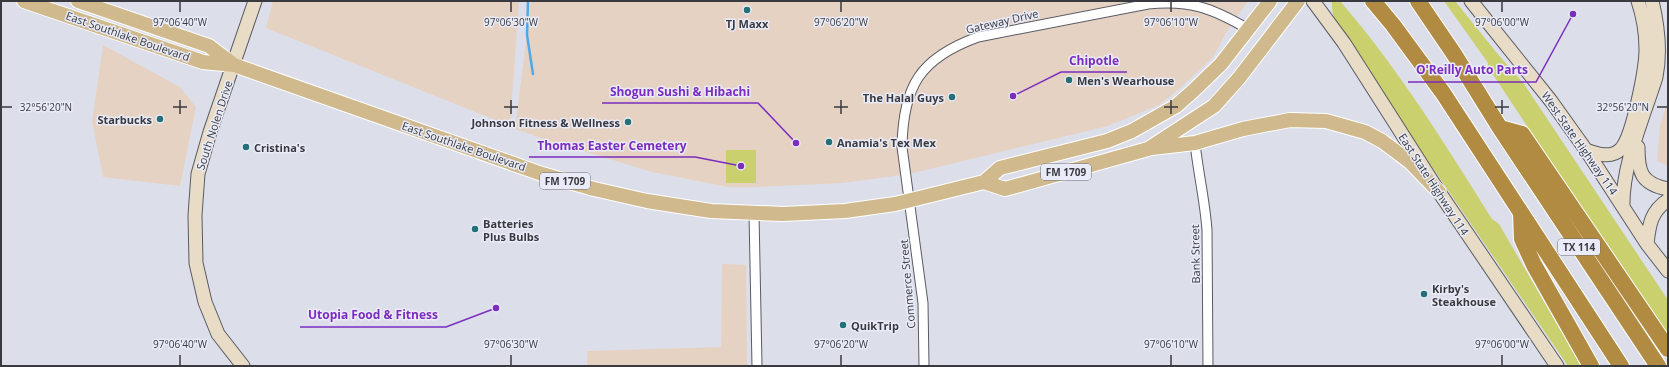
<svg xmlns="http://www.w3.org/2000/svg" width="1669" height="367" font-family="'Open Sans',sans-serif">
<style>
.commercial{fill:#e6d2c3}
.green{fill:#cad06e}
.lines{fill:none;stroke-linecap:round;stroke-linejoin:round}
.stream{stroke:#51a8e6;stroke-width:2.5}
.street-casing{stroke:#595b65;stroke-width:11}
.secondary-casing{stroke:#595b65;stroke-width:15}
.primary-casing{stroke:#fff;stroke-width:16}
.highway-casing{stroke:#fff;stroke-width:18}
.street{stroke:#fff;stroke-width:9}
.secondary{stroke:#e8dcc6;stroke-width:13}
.primary{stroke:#d0b98d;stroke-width:14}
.highway{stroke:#b18b41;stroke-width:16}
.ticks{fill:none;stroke:#393a3f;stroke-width:1.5}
.poi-dot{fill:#256f76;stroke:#e9ecf8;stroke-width:1.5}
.labels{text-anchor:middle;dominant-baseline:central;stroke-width:3;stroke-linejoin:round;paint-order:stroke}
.shield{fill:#e9ecf8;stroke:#6e6f76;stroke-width:1}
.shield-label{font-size:10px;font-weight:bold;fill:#393a3f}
.street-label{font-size:11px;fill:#393a3f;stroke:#e9ecf8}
.poi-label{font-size:11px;font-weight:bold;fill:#393a3f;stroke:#e9ecf8;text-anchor:start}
.ticks-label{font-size:10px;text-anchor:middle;fill:#393a3f;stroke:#e9ecf8;stroke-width:3;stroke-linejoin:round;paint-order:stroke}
.leader{fill:none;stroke:#7b2cbf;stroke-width:1.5}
.callout-dot{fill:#7b2cbf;stroke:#e9ecf8;stroke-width:1.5}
.callout-label{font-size:12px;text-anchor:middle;font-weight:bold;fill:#7b2cbf;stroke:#e9ecf8;stroke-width:3;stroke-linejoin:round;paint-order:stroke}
</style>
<rect width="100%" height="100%" fill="#dcdfea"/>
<path class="commercial" d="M273,1h246l-9,125 -244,-98z
M531,1h717l-22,32 -13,24 -35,33 -19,15 -51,21 -199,48 -66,9 -89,4h-26l-76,-15 -108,-33 -29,-10z
M103,45l77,42 16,20 -16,79 -77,-9 -11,-56z
M1668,99v67l-11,-5 3,-35z
M722,264l24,1 1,101h-160v-15l134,-4z"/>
<path class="green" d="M1332,1h8c58,67 105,143 152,218l7,5 82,142h-13l-226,-331c-6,-11 -11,-21 -10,-34z
M1444,1h11l41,51 28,32 144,216v39l-180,-272v-4z
M726,150h30v33h-30z"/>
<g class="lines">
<path class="stream" d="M528,1l-1,34 6,39"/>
<defs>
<path id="street" d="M1195,143c3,29 10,58 12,87l1,136
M754,213l3,153
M924,366l-1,-63 -21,-156c1,-61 18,-89 76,-110l170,-33c43,-4 64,4 100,25"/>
<path id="secondary" d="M1313,1l31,42 95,149 118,174
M1471,1l80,100 35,49 61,94 21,27
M1638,147c0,25 3,37 30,42
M1586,150c11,4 25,9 35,-1 12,-13 25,-81 25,-100 0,-15 -3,-33 -8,-48
M1623,206c-1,-41 21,-90 33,-129 5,-25 2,-51 -4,-76
M1647,244c2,-19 4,-33 21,-44
M243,366l-25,-32 -13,-32 -9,-39 -1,-48 3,-41 12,-42 45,-131"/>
<path id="primary" d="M24,1l179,61 31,3 308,109 52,15 53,12 64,10 72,3 62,-3 50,-7 89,-22 16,-14 107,-27 25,-10 44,-25 17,-15 28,-27 49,-63
M78,1l131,45 25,19
M1152,148l43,-5 48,-14 47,-9 36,1 39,11 17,9 28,21 29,30
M984,182l21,7 143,-40 66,-43 25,-28 59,-77"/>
<path id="highway" d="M1373,1l20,24 50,68 178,273
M1418,1l36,53 46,74 158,238
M1500,128l22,6 146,215
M1521,213l1,26 12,26 57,101"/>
</defs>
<use href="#street" class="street-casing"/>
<use href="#secondary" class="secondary-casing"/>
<use href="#primary" class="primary-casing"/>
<use href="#highway" class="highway-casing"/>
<use href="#street" class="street"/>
<use href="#secondary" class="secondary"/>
<use href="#primary" class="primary"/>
<use href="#highway" class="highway"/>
</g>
<path class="ticks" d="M180,2v10M511,2v10M841,2v10M1171,2v10M1502,2v10M180,100v14M511,100v14M841,100v14M1171,100v14M1502,100v14M2,107h10M173,107h14M504,107h14M834,107h14M1164,107h14M1495,107h14M1657,107h10M180,355v10M511,355v10M841,355v10M1171,355v10M1502,355v10"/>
<g class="poi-dot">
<circle cx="747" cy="10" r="4"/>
<circle cx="1069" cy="80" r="4"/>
<circle cx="952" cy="97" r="4"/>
<circle cx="160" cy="119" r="4"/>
<circle cx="628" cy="122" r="4"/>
<circle cx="829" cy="142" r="4"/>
<circle cx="246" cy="147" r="4"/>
<circle cx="475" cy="229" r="4"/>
<circle cx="1424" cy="294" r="4"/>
<circle cx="843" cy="325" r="4"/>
</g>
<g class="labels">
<g class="shield">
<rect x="1041" y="164" width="50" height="16" rx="3"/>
<rect x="540" y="173" width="50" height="16" rx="3"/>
<rect x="1558" y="239" width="42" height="16" rx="3"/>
</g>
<g class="shield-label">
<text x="1066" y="172">FM 1709</text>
<text x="565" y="181">FM 1709</text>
<text x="1579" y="247">TX 114</text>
</g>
<g class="street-label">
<text transform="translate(1002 21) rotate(-13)">Gateway Drive</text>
<text transform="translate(128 36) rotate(19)">East Southlake Boulevard</text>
<text transform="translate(214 125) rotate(-72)">South Nolen Drive</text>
<text transform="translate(1580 143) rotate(55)">West State Highway 114</text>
<text transform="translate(464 146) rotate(19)">East Southlake Boulevard</text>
<text transform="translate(1434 184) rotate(57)">East State Highway 114</text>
<text transform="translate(1195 254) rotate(-91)">Bank Street</text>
<text transform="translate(907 284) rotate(-95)">Commerce Street</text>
</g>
<g class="poi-label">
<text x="747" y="23" text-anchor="middle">TJ Maxx</text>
<text x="1077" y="80">Men's Wearhouse</text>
<text x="944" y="97" text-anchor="end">The Halal Guys</text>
<text x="152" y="119" text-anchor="end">Starbucks</text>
<text x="620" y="122" text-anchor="end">Johnson Fitness &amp; Wellness</text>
<text x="837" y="142">Anamia's Tex Mex</text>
<text x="254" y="147">Cristina's</text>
<text x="483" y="223">Batteries<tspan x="483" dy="13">Plus Bulbs</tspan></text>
<text x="1432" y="288">Kirby's<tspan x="1432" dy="13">Steakhouse</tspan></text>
<text x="851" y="325">QuikTrip</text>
</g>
</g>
<g class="ticks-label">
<text x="180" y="26">97°06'40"W</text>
<text x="511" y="26">97°06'30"W</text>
<text x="841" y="26">97°06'20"W</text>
<text x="1171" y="26">97°06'10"W</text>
<text x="1502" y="26">97°06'00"W</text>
<text x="46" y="111">32°56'20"N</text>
<text x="1623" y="111">32°56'20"N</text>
<text x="180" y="348">97°06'40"W</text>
<text x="511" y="348">97°06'30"W</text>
<text x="841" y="348">97°06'20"W</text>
<text x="1171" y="348">97°06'10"W</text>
<text x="1502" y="348">97°06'00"W</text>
</g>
<path class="leader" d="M1013 96L1061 72H1127M1573 14L1536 82H1408M796 143L758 103H602M741 166L695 157H529M496 308L446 327H300"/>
<g class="callout-dot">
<circle cx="1013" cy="96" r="4"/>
<circle cx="1573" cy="14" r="4"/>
<circle cx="796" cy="143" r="4"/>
<circle cx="741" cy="166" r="4"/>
<circle cx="496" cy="308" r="4"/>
</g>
<g class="callout-label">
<text x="1094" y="65">Chipotle</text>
<text x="1472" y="74">O'Reilly Auto Parts</text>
<text x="680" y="96">Shogun Sushi &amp; Hibachi</text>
<text x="612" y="150">Thomas Easter Cemetery</text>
<text x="373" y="319">Utopia Food &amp; Fitness</text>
</g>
<rect width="1669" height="367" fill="none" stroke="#393a3f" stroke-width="4"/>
</svg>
